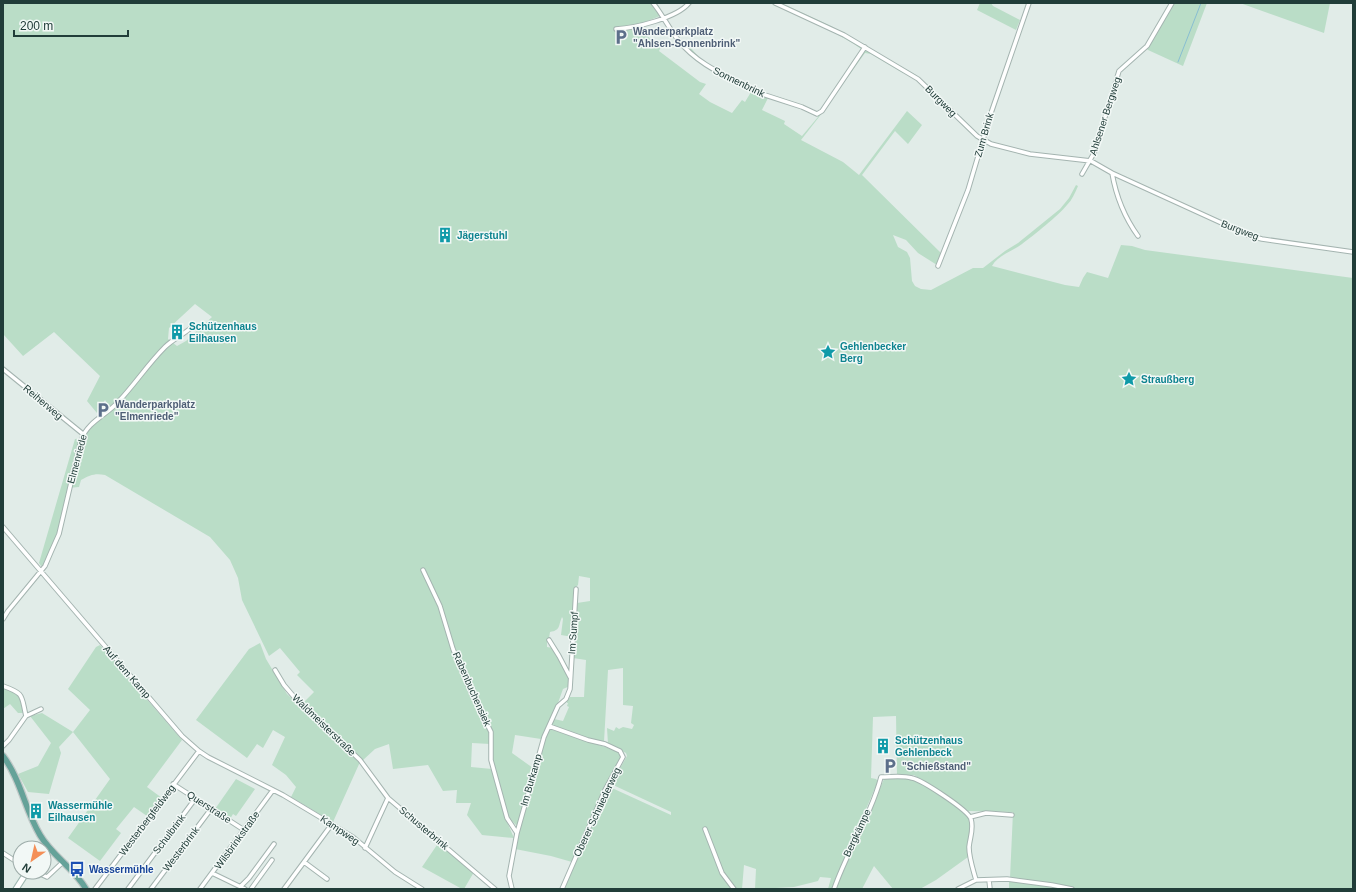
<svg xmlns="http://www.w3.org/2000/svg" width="1356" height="892" font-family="Helvetica,sans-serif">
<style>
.green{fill:#baddc7;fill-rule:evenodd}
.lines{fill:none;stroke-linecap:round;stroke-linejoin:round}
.stream{stroke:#88bed2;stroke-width:1}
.street-casing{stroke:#a4b4b0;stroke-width:5.5}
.secondary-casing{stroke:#9fb8b2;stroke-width:7}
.primary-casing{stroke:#c1c9c8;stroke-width:8}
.street{stroke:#fff;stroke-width:3.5}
.secondary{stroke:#fff;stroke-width:5}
.primary{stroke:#65a299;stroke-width:5.5}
.labels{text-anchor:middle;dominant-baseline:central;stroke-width:3;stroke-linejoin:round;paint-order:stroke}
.service-label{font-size:10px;font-weight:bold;fill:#4e5e75;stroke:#f2f8f6;text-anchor:start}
.street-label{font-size:10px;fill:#213d39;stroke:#f2f8f6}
.culture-label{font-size:10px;font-weight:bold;fill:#0d838f;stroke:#f2f8f6;text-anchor:start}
.transit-label{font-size:10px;font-weight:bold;fill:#164399;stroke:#f2f8f6;text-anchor:start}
</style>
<rect width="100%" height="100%" fill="#e1ece8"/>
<path class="green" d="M3,3h647l10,13 -20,8 1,3 -2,4 4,5 3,-2 4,5 11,8 -2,4 41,31 6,2 -7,10 11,8 22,11 10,-13 3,2 6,-10 17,6 -6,12 23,11 -1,3 18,12 16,-19 -1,-4 -54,-19 -55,-28 -22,-18 4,-1 14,16 49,26 50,16 14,8 4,-3 40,-61 -7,-5 -26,-15 -58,-26h11l50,23 85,49 20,18v1l-32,-24 -1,3 -32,-19 -6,-1 -46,64 -18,23 42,22 16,13 48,-64 15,14 -14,19 -13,-13 -33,44 79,78 -4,12 -19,-12 -12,-13 -13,-5 5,12 9,5 3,6 2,23 3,5 6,3 10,1 42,-22h10l22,-17 13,-8 42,-34 9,-11 7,-13 2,1c-3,7 -6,14 -11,19 -10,12 -32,29 -45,39 -9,7 -24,11 -30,22l73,19 14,2 4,-9 4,-6 21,6 13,-33 11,1 13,4 208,28v611h-274l-28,-6 -41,-5 3,-66 -45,-1 -22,-16 -32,-20h-17l-1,-59 -23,1 -2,61 5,1 2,2 -23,54 4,2 25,-58c9,0 19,-2 28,0 17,4 44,27 57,39l2,9 -3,30 -32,23 -16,9h-27l-19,-23 -12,23h-34l3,-11 -11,-1 -2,4 -24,6 -39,2 1,-20 -12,-4 -2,24h-175l-3,-2 43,-98 5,-1 59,27v-3l-60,-28 16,-28 -1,-3 -18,-9 -1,-16 7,3 2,-4 3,2 4,-2 9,2 2,-4 -3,-2 2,-17 -10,-1v-37l-15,2 -4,72 -1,1 -52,-17 3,-7 9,2 6,-14 -2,-1 1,-3h-1v-3l3,-3h14l2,-37 -13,-2 4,-55 13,-2v-23l-11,-2 -1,9 -4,4 -1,48 -12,-2 2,-16 -1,-2c-4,9 -1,13 -12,15l-1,6 -2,1v8l6,1 16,30 1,8 -7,3 -5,14 -17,36 -26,-4 -3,18 21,15 -16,58 -9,-9 -16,-58v-19l-3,1 1,3 -18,-1 -1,24 21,2 13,48 9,21 -32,-3 -15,-20 4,-12h-15l1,-13 -14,1 -15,-26 -35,4 -4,-25 -14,5 -13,12 -60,-57 12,-12 -17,-17 3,-3 -20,-24 -11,8 -27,-56 -4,-22 -8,-18 -20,-23 -105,-62c-10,-2 -15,0 -24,5l-2,7 -11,1 -11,46 -13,31 -3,1 -2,-3 36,-124 9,-1 3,-7 25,-21 -7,-10 -8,13 -10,-12 13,-25 -46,-44 -31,24 -20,-22zM195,304l17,13 -26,24 -9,5 -9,-7 1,-11z
M980,3h11l2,3 27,14 -4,10 -39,-20z
M1173,3h34l-24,63 -35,-16 -1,-1z
M1240,3h90l-6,30z
M260,643l6,16 21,35 73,68 -27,60 -42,-25 5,-10 -10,-12 -14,-10 13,-28 -12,-7 -10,18 -6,-4 -10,14 -51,-38 53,-71z
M100,645l82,95 -35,47 15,11 -15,18 -13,-9 -18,22 5,4 -21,28 -32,-23 42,-59 -37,-47 -14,15 2,6 -12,41 -21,-2 -10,-18 20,-8 13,-23 -21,-27 12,-3 31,19 17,-22 -22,-21 28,-42z
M3,688c19,7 16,6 20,25h-5l-8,-9 -7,5z
M550,729l67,22 3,3 1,4 -14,25 -35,79 -21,-6 -36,-7 5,-23 26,-94z
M236,779l19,10 -19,27 -3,-2 -3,5 -15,-10z
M439,842l35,30 -10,17h-2l-40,-22z
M1009,881l53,8h-53z"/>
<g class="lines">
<path class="stream" d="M1178,62l23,-59"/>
<defs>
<path id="street" d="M653,3c10,12 16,26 26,38 19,24 48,35 74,49l9,4 40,13 15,7 5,-3 43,-64
M775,3l69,32 74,44 59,57 14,8 39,10 61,7 21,12 138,63 12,3 91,13
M616,29c19,-1 61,-11 73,-26
M1112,173c4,23 13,45 26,63
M1082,174l12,-21 25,-82 28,-25 25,-43
M938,266l30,-76 22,-74 39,-113
M3,369l80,65
M3,527l179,209 17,15 9,6 75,38 70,42 42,35 27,17
M423,570l17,36 13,43 18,43 20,40v28l16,58 10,15
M3,619l5,-8 37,-45 6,-14 8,-18 22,-94c7,-19 26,-25 38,-39 16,-17 29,-37 46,-54 8,-8 18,-12 27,-20
M549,640l10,16 11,21
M275,670l9,15 11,13 65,62 28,38 107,91
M3,686c22,8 18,9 23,30
M549,726l39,14 17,4 15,7 3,6 -18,33 -43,99
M3,746l6,-6 17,-24 15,-7
M173,784l71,46
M970,817l16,-4 26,2
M705,829l17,44 12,16
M365,848l23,-50
M3,853l17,11
M304,862l23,17
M36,872l11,5 16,-15
M212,873l33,16
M989,880l1,9
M240,887l9,-9 25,-34
M95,889l104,-138
M128,889l67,-90
M151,889l60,-80
M200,889l73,-99
M251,889l21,-29
M284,889l48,-65
M512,889l-3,-13 8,-43 27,-96 14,-31 8,-7 4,-10 6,-100
M834,889c13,-38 37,-74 47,-112 10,0 21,-2 31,1 10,2 56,32 59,41 3,10 -1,18 -2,28 0,11 4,22 7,33
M958,889l18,-9 31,-1 45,6 20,4"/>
<path id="secondary" d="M16,889l11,-17"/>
<path id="primary" d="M3,756c18,24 22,54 37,79 12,21 34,33 46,54"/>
</defs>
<use href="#street" class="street-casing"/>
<use href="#secondary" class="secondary-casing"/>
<use href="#primary" class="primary-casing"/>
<use href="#street" class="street"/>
<use href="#secondary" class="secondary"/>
<use href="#primary" class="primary"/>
</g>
<defs>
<symbol id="parking-bare" viewBox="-9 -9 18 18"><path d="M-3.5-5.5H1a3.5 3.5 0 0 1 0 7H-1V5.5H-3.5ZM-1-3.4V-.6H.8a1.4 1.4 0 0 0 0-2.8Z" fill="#5c6f8a" stroke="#f2f8f6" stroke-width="2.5" paint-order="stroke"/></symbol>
<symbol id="building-bare" viewBox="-9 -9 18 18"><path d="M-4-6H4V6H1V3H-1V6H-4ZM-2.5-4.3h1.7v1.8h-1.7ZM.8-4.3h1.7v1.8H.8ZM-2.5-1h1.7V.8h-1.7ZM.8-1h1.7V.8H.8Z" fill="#0f9aa8" stroke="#f2f8f6" stroke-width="2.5" paint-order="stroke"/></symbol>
<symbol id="sight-bare" viewBox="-9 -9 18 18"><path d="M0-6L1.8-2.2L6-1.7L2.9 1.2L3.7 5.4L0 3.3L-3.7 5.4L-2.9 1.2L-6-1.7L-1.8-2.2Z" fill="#0f9aa8" stroke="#f2f8f6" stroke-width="2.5" paint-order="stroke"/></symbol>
<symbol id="bus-bare" viewBox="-9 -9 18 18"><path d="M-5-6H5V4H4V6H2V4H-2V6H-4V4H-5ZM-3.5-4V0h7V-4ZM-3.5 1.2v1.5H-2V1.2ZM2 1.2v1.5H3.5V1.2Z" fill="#1a4fb4" stroke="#f2f8f6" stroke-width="2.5" paint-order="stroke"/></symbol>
</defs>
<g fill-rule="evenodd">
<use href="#parking-bare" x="610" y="26" width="22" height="22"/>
<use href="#building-bare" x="434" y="224" width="22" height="22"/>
<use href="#building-bare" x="166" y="321" width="22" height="22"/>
<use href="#sight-bare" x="817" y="341" width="22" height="22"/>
<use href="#sight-bare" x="1118" y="368" width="22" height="22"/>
<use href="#parking-bare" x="92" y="399" width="22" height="22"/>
<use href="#building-bare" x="872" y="735" width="22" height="22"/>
<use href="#parking-bare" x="879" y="755" width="22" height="22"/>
<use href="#building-bare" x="25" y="800" width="22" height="22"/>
<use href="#bus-bare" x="66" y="858" width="22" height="22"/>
</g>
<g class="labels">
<g class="service-label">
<text x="633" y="31">Wanderparkplatz<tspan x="633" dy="12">"Ahlsen-Sonnenbrink"</tspan></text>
<text x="115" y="404">Wanderparkplatz<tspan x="115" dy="12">"Elmenriede"</tspan></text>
<text x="902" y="766">"Schießstand"</text>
</g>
<g class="street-label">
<text transform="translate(739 82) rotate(26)">Sonnenbrink</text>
<text transform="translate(941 101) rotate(45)">Burgweg</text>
<text transform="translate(1105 116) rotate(-72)">Ahlsener Bergweg</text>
<text transform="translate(984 135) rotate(-74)">Zum Brink</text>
<text transform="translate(1240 230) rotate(21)">Burgweg</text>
<text transform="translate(43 402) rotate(40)">Reiherweg</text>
<text transform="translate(77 459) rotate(-75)">Elmenriede</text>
<text transform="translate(573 633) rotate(-86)">Im Sumpf</text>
<text transform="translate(127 672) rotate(49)">Auf dem Kamp</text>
<text transform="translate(472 689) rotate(66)">Rabenbuchensiek</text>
<text transform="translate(324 725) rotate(44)">Waldmeisterstraße</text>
<text transform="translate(531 780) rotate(-74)">Im Burkamp</text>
<text transform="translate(209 807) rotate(33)">Querstraße</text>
<text transform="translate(597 812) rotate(-65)">Oberer Schniederweg</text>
<text transform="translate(147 820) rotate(-53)">Westerbergfeldweg</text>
<text transform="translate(424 828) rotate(40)">Schusterbrink</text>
<text transform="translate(340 830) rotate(34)">Kampweg</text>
<text transform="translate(857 833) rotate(-65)">Bergkämpe</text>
<text transform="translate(169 834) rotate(-53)">Schulbrink</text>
<text transform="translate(237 840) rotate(-54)">Wilsbrinkstraße</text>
<text transform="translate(181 849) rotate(-53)">Westerbrink</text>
</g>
<g class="culture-label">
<text x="457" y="235">Jägerstuhl</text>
<text x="189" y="326">Schützenhaus<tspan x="189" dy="12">Eilhausen</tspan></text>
<text x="840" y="346">Gehlenbecker<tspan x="840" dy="12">Berg</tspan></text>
<text x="1141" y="379">Straußberg</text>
<text x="895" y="740">Schützenhaus<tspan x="895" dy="12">Gehlenbeck</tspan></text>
<text x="48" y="805">Wassermühle<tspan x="48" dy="12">Eilhausen</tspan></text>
</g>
<g class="transit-label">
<text x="89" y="869">Wassermühle</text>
</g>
</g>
<rect width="1356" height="892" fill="none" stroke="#213d39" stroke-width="8"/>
<g transform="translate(32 860) rotate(214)"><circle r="19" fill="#f2f8f6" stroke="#9eadaa"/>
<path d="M0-3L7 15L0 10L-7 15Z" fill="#f48f57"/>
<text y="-6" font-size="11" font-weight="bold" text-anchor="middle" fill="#213d39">N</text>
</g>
<path d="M14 30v6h114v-6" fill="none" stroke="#213d39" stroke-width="2"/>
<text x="20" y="30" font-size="12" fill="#213d39" stroke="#f2f8f6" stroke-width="3" paint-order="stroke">200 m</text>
</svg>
